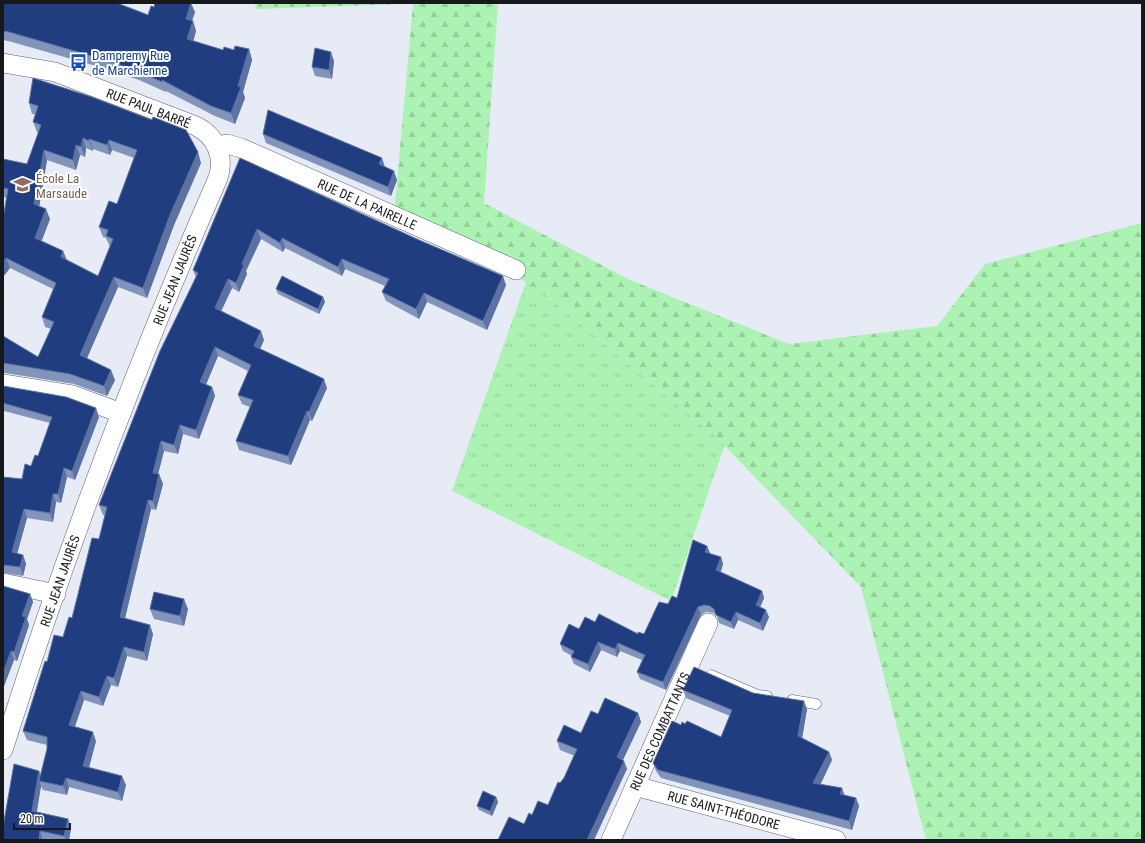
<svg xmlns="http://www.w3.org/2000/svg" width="1145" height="843" font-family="'Roboto Condensed',sans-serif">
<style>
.grass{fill:url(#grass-tufts)}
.forest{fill:url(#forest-firs)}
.cemetery{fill:url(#cemetery-stones)}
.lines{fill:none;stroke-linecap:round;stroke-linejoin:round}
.service-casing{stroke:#5d616a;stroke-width:11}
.minor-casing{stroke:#5d616a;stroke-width:20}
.service{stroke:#fff;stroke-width:10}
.minor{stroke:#fff;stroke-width:19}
.wall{fill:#8394ba;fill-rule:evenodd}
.shaded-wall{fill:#5b72a3}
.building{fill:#203e7f;stroke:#5b72a3;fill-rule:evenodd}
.labels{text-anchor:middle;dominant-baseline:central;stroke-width:4;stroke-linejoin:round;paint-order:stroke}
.transit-label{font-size:13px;fill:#164399;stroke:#fff;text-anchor:start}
.street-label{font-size:13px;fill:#16181c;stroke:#fff}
.education-label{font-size:13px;fill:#785e54;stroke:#fff;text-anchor:start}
</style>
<defs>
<pattern id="grass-tufts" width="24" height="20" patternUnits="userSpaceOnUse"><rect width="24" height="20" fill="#abf2b3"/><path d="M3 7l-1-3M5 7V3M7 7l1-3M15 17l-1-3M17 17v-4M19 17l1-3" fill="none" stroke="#92cf99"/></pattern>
<pattern id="forest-firs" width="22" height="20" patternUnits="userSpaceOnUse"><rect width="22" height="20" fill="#abf2b3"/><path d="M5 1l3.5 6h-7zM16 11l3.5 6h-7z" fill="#92cf99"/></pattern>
<pattern id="cemetery-stones" width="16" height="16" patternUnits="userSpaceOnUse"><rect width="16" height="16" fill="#abf2b3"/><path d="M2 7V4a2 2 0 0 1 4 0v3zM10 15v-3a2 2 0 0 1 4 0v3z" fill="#92cf99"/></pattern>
</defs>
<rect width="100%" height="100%" fill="#e6ebf6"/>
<path class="grass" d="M527,279l198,165 -54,157 -219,-110z"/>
<path class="forest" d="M435,3h63l-14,200 146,77 159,64 148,-18 48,-62 157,-41v617h-216l-65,-253 -145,-150 -173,-145 -72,-42 -77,-35 19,-211z"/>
<path class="cemetery" d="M255,3h180l-179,6z"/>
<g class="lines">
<defs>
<path id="service" d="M711,675l47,20 9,1
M792,700l24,4"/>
<g id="minor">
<path id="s1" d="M3,63l52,9 141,54c20,10 29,31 22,52 -82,187 -154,378 -215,572"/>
<path id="s2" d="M217,146l10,-2 14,4 275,122"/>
<path d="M3,384l69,11 49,18"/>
<path d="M3,583l53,11"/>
<path id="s3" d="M635,786l201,54"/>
<path id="s4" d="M611,840l97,-217"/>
</g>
</defs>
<use href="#service" class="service-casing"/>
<use href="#minor" class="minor-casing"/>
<use href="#service" class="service"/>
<use href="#minor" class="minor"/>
</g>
<path class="wall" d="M3,3l145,12 6,-8 41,5 -3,9h1l3,10 -3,10 30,9 26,-1 3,11 -9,32 2,6 -10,26 -20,-8 -49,-25v1l-27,-12 -43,-14 -84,-24 -9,-2z
M334,61l-2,18 -17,-3 -3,-9z
M33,78l168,85 -27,62 -27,73 -29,-11 -31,71 28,22 -8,16 -33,-12 -69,-11h-2v-37l35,21 13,-28 -6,-2 -3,-10 11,-28 -43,-21 -7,9v-62l1,-2 3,-15 -4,-1v-38l24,5 11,-31 -1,-1 -4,-10 2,-8h-3l-3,-11zM86,148l7,3v-2l17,6 2,-5 22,8 -17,46 -18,23 4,10 3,1 4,9 -12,29 -31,-16 -4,-9 -22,-10 9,-22 -11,-13 8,-46 29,10 4,-15 5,2z
M263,134l122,33 12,13 -6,16 -125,-53z
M240,158l266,127 -19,45 -60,-28 -8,17 -33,-18 -4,-9 3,-6 -40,-17 -3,7 -57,-28 -2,4 -22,-13 -15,32 1,3 -8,18 -7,-4 -11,23 43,29 -4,9 67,39 -15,33 -2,-1 -19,45 -52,-15 -3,-9 14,-34 -8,-3 -4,-9 10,-24 -30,-15 -12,29 6,2 3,9 -16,43 -16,-5 -5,20 -14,-3 -6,23h1l4,10 -7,26 -5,-1 -26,110 28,15 -6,27 -20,-5 -9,31 -7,-2 -8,21 -19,-6 -9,27 21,14 -7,26 37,18 -4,16 -53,-14 -2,8 -24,-5 -2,-4 -4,26 31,7 3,9 -2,12h-66l36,-69 2,5 6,-27v-4l-20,-5 -4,-9 24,-69 16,-25 9,-19 27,-79 6,-24h-2l-4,-10 97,-227 -3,-8z
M276,289l47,8 2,5 -6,12 -41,-20z
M3,386l96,31 -24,63 -8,-3 -6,26 -5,-1 -3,20 -26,-4 -10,36 6,1 3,9 -3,12 -20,-3v-96l19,2 16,-23 12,-33 -46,-12 -1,-3z
M707,546l3,8 11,3 2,7 -2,8 41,19 2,7 -4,9 9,10 -6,14 -25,-11 -4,9 -15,-6 -2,-7 -4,-3 -7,-1 -5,3 -35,75 -26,-11 -3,-7 5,-12 -22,-9 -3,6 -16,-7 -11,22 -16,-8 -3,-7 1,-1 -9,-5 -3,-7 19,-15 16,-7 43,12h6l24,-30 9,-6z
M3,586l27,8 3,8 -6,17 2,6 -12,36 -3,-1 -10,26 -1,-1z
M150,609h38l-4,17 -30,-7z
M683,690l70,3 54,16 -5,29 27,14 3,8 -12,24 22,4 2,7 12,3 3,8 -7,24 -191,-52 -5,-7 -3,-8 28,-38 40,12 9,-21 -44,-18z
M638,713l3,9 -18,38 4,9 -103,55 8,-9 16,-10 12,-22 4,-5 11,-22 -15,-6 -3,-9 24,-8 17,-19z
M496,797l2,5 -6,14 -13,-6 -2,-4z"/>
<path class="shaded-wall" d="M191,3l4,9 -6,17 -3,-10z
M193,21l3,10 -5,19 -4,-11z
M249,49l3,11 -9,32 2,6 -10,26 -4,-11 7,-27z
M331,52l3,9 -2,18 -3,-9z
M83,138l3,10 -1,9 -4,-10z
M89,139l4,10v2l-4,-10z
M109,140l3,10 -2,5 -3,-10z
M76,145l4,10 -4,15 -3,-10z
M44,150l3,10 -9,54 -4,-10z
M198,152l3,11 -27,62 -27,73 -4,-10 27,-73z
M382,158l3,9 -6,-3z
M394,171l3,9 -6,16 -3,-9z
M46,209l4,10 -11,29 -4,-10z
M257,229l4,10 -15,32 1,3 -8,18 -3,-9 6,-19z
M282,238l3,10 -2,4 -3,-9z
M63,251l4,10 -6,-4z
M6,258l4,10 -7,9v-15z
M342,259l3,10 -3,7 -4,-9z
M503,276l3,9 -19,45 -4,-9z
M114,277l4,10 -34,78 -4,-10z
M228,279l4,9 -14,30 -3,-10z
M424,293l3,9 -8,17 -3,-10z
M323,297l2,5 -6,12 -1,-5z
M261,331l3,9 -7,16 -3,-10z
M215,347l3,9 -15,35 -3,-9z
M111,370l4,10 -8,16 -3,-10z
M324,379l3,9 -15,33 -3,-9z
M212,387l3,9 -16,43 -3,-9z
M96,408l3,9 -24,63 -3,-9z
M307,411l3,9 -19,45 -3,-9z
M180,425l3,9 -5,20 -4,-9z
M161,441l3,10 -8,31 -3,-9z
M64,468l3,9 -6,26 -3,-9z
M159,474l4,10 -7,26 -3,-9z
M53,494l3,8 -3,20 -3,-9z
M148,500l3,9 -28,117 -3,-9z
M24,509l3,9 -12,43 -3,-9z
M707,546l3,7 -2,7 -3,-8z
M23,555l3,9 -3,12 -3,-9z
M721,557l2,7 -4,13 -3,-7z
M762,591l2,7 -6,14 -2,-7z
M30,594l3,8 -6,17 2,6 -12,36 -3,-9 8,-36z
M184,599l4,10 -4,17 -4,-10z
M698,607l3,8 -35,75 -3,-8z
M766,610l3,7 -6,14 -3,-8z
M736,612l2,8 -4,9 -3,-7z
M150,625l3,9 -6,27 -3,-9z
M598,642l3,8 -11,22 -2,-8z
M618,643l2,8 -3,6 -2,-8z
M124,647l3,9 -9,31 -4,-9z
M11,651l3,9 -10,26 -1,-4v-9z
M107,676l4,9 -8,21 -4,-9z
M81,691l3,9 -12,34 -3,-9z
M804,701l3,8 -6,36 -3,-9z
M638,713l3,9 -21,44 -3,-9z
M93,732l3,9 -9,34 -4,-9z
M829,752l3,8 -15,32 -4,-9z
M624,761l3,8 -33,71h-7z
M39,771l3,9 -3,1 2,5 -6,34 -3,-9z
M122,776l4,9 -4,16 -4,-9z
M66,778l3,9 -2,8 -4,-9z
M842,788l3,9 -5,-3z
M496,797l2,5 -6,14 -2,-5z
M856,798l3,8 -7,24 -3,-9z
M68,819l3,9 -2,12h-3l-2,-4z
M40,831l3,9h-4z"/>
<path class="building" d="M3,3h114l31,12 3,-9 3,1 1,-4h36l-5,16 7,2 -6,18 36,11 1,-3 10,3 1,-4 14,3 -11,37 3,1 -10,26 -20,-7 -49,-26v2l-26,-12 -44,-14 -83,-24 -6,-1z
M315,48l16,4 -2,18 -17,-3z
M33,78l59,19 60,23 1,-3 33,13 12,22 -28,63 -27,73 -29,-11 -34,78 31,15 -7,16 -34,-12 -67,-11v-27l35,21 16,-35 -12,-5 14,-34 -50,-25 -3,4v-47l1,-2 4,-24 -5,-1v-29l24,5 14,-39 -8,-3 5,-16 -9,-3zM83,138l6,3v-2l18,6 2,-5 28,10 -20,54 -8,-3 -10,26 9,3 -2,6 7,3 -15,37 -37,-19 2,-6 -28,-13 11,-29 -12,-5 10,-54 29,10 3,-15 5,2z
M268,110l114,48 -3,6 15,7 -6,16 -125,-53z
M240,158l179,82 84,36 -20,45 -59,-28 -8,16 -34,-17 7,-13 -47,-20 -4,8 -56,-29 -2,5 -23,-14 -15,35 2,1 -8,18 -8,-4 -13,29 46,23 -7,15 70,33 -15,33 -2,-1 -19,45 -52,-15 17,-41 -15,-5 13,-30 -36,-18 -15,35 12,5 -16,43 -16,-5 -6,20 -13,-4 -8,32 6,1 -6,27 -5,-1 -28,117 30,8 -6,27 -20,-5 -10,31 -7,-2 -8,21 -18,-6 -12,34 24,7 -10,34 39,10 -4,16 -52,-14 -3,8 -24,-5 8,-32v-12l-24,-6 22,-70 2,1 7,-27 9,2 6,-20 3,1 20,-80 7,1 8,-32 -8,-2 61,-154 38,-78 -5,-3 3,-7z
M282,276l41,21 -5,12 -42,-20z
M3,386l63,11 30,11 -24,63 -8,-3 -6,26h-5l-3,19 -26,-4 -12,43 11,3 -3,12 -17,-2v-88l19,2 3,-15 6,2 4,-11 3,1 14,-39 -49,-14z
M693,540l14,6 -2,6 16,5 -5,13 46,21 -6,14 10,5 -6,13 -24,-11 -5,10 -15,-7 -2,-6 -4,-3 -6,-1 -6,2 -35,75 -26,-10 8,-17 -27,-12 -3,6 -17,-7 -10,22 -17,-7 3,-6 -14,-7 9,-20 10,5 6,-12 10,5 4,-8 39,20v-2l6,2 15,-32 9,2 4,-8 5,2z
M3,586l27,8 -8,22 4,1 -12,35 -3,-1 -8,22z
M154,592l30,7 -4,17 -30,-7z
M694,667l59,26 51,8 -6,35 31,16 -16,31 29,5 -2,6 16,4 -7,23 -191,-51 -5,-7 19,-42 9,4 1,-3 3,2 2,-3 34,16 11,-27 -49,-20z
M605,698l33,15 -21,44 7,4 -37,79h-89l11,-23 15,7 5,-11 3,2 6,-14 10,4 10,-23 2,1 4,-5 13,-29 -20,-8 7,-16 17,8 10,-22 7,3z
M14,764l25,7 -7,40 36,8 -4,17 -24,-5 -1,9h-36v-13z
M483,791l13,6 -6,14 -13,-5z"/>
<defs>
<symbol id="bus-bare" viewBox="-9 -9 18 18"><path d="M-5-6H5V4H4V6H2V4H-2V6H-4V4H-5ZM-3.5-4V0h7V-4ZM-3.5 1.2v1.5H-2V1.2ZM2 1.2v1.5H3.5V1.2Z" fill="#1a4fb4" stroke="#fff" stroke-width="2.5" paint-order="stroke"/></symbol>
<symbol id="school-bare" viewBox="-9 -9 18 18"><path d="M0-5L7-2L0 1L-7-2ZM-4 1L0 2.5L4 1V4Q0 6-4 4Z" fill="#8d6e63" stroke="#fff" stroke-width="2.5" paint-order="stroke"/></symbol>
</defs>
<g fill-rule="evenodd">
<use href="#bus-bare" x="66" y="50" width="25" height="25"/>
<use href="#school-bare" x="10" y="172" width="25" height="25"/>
</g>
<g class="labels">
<g class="transit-label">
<text x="92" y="55">Dampremy Rue<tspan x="92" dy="15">de Marchienne</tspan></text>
</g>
<g class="street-label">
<text stroke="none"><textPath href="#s1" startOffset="153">RUE PAUL BARRÉ</textPath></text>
<text stroke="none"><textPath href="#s2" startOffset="163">RUE DE LA PAIRELLE</textPath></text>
<text transform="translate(175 280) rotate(-68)">RUE JEAN JAURÈS</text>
<text transform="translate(60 581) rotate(-71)">RUE JEAN JAURÈS</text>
<text stroke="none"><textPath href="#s4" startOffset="119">RUE DES COMBATTANTS</textPath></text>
<text stroke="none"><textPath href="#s3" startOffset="92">RUE SAINT-THÉODORE</textPath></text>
</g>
<g class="education-label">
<text x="36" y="178">École La<tspan x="36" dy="15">Marsaude</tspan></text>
</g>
</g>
<rect width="1145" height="843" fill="none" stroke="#16181c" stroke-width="8"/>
<path d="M14 823v6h56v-6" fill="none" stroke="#16181c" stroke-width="2"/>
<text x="20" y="823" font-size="12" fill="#16181c" stroke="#ffffff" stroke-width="3" paint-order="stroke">20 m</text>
</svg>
